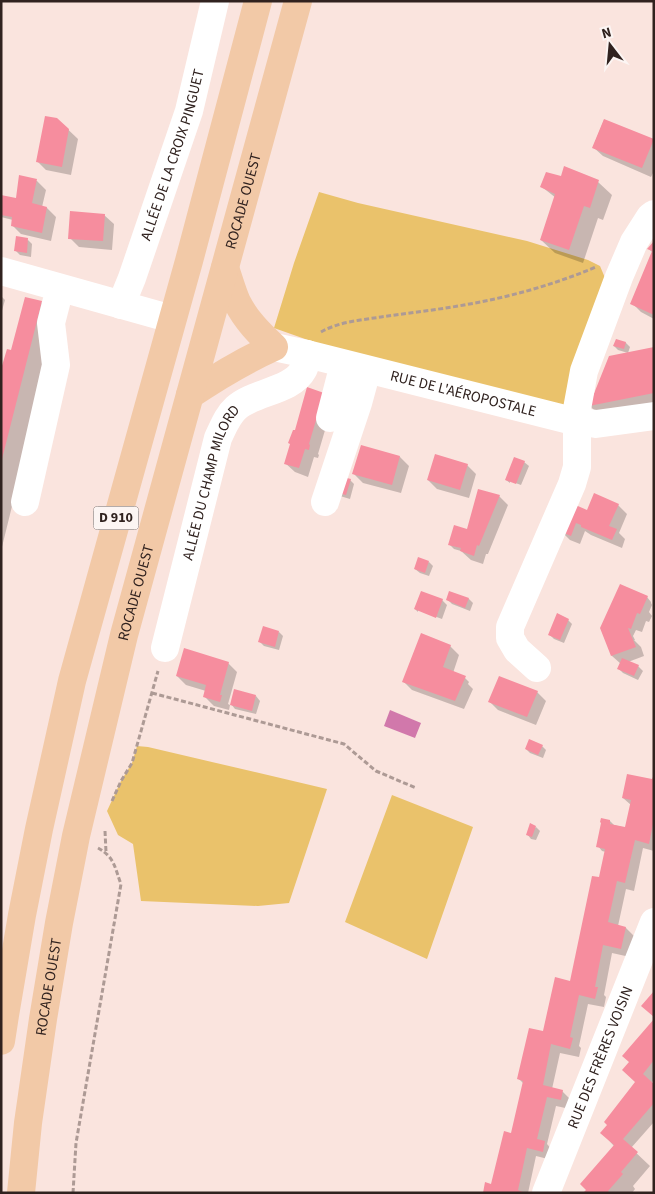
<svg xmlns="http://www.w3.org/2000/svg" width="655" height="1194" font-family="'Source Sans 3',sans-serif">
<style>
.green{fill:#eac26b}
.water{fill:#d178ab}
.shadow{fill:#0003}
.building{fill:#f68d9e}
.lines{fill:none;stroke-linecap:round;stroke-linejoin:round}
.path{stroke:#ad9a95;stroke-width:3;stroke-dasharray:5 2.5;stroke-linecap:butt}
.minor{stroke:#fff;stroke-width:28}
.major{stroke:#f2c9a7;stroke-width:28}
.labels{text-anchor:middle;dominant-baseline:central;stroke-width:4;stroke-linejoin:round;paint-order:stroke}
.shield{fill:#fcf5f3;stroke:#6d615f;stroke-width:1}
.shield-label{font-size:14px;font-weight:bold;fill:#30221f}
.street-label{font-size:15px;fill:#30221f;stroke:#fcf5f3}
</style>
<rect width="100%" height="100%" fill="#fae4de"/>
<path class="green" d="M319,192l39,11 169,38 61,19 12,6 8,19 -37,127 -232,-61 -65,-23 20,-65z
M137,746l11,1 179,42 -38,114 -31,3 -117,-5 -8,-57 -15,-9 -11,-24 14,-30 11,-18z
M392,795l81,32 -46,132 -82,-37z"/>
<path class="water" d="M390,710l31,13 -6,15 -31,-12z"/>
<path class="shadow" d="M57,119l21,20 -7,36 -25,-5 -9,-9z
M604,120l50,21v30l-3,6 -48,-21 -10,-9z
M20,177l17,4 9,9 -4,17 5,1 9,9 -5,24 -30,-7 -9,-9 1,-5 -12,-3v-21l16,3z
M562,178l36,4 14,13 -9,25 -5,-2 -15,45 -28,-10 -14,-13 15,-42 -14,-11z
M104,215l10,9 -2,26 -33,-3 -9,-9z
M28,240l4,4 -1,13 -11,-2 -5,-5z
M654,243v76l-13,-7 -9,-9 21,-50 -4,-4z
M1,296l4,4 -4,14z
M41,302l17,17 -57,232v-177l11,-23z
M617,340l9,3 4,4 -2,6 -10,-3 -4,-4z
M654,349v59l-51,11 -13,-13z
M333,403l-15,51 1,1 -1,3 -4,-1 -6,20 -13,-5 -10,-9 11,-31z
M362,447l38,10 9,9 -8,27 -38,-10 -9,-9z
M524,462l5,4 -8,19 -11,-4v2l-4,-3z
M467,465l9,9 -7,24 -32,-9 -9,-9z
M350,480l4,4 -4,15 -10,-3z
M499,496l9,9 -20,49h-2l-3,10 -12,-4 -10,-9 -7,-2 -4,-4 17,-14z
M618,505l9,9 -8,19 6,6 -3,9 -31,-13 -6,-4 -5,13 -10,-4 -9,-9 27,-19z
M429,562l4,4 -4,10 -9,-3 -5,-4z
M450,592l19,7 4,4 -3,8 -18,-7 -4,-4z
M647,597l4,5v1l1,2 -3,7 3,4 -3,6 -3,-1 -4,11 -6,-2 -3,6 2,4h-1l7,7 3,9 -16,6 10,4 5,5 -5,9 -15,-7 -4,-4 2,-5 -9,-8 -11,-27z
M442,600l5,5 -5,14 -24,-9v2l-3,-3z
M568,620l4,4 -8,19 -10,-4 -5,-5z
M279,632l4,4 -4,14 -15,-4 -5,-5z
M450,646l9,9 -6,18 12,5 4,4 -1,2 5,5 -9,20 -52,-19 -9,-9z
M228,663l9,9 -9,32 2,1 -1,5 -15,-4 -9,-9 1,-6 -20,-6 -9,-9z
M537,692l9,9 -10,24 -38,-15 -9,-9z
M256,696l4,5 -4,13 -21,-5 -4,-5z
M542,746l4,4 -3,8 -13,-5 -4,-4z
M654,776v75l-11,-3 -9,43 -8,-2 -8,37 8,2 9,9 -5,20 -18,-4 -8,42 2,2 -2,10 -16,-3 -9,42 2,2 -2,9 -19,-4 -8,36 10,2 9,9 -1,9 -14,-3 -9,38 7,8 -2,8 -16,-4 -8,37h-44l8,-8 20,-51 12,-50 -5,-5 52,-97 29,-103 6,-27 -4,-1 -4,-5 12,-25 4,4 12,3 5,-23 -8,-7 30,-18z
M536,827l4,4 -4,9 -5,-1 -4,-5z
M654,1021v59l-3,3 3,2v37l-23,26 19,18 -17,20 2,3 -3,4h-47l29,-47 -12,-13 35,-50z"/>
<path class="building" d="M45,116l12,2 12,11 -7,38 -26,-5z
M604,119l50,20 -12,29 -50,-20z
M564,166l35,14 -9,28 -6,-2 -15,44 -29,-10 15,-46 -15,-7 6,-15 15,4z
M19,175l18,4 -5,24 15,4 -5,26 -31,-7 1,-9 -11,-2v-20l15,3z
M70,211l35,3 -2,27 -35,-2z
M16,236l12,2 -1,15 -13,-2z
M654,241v74l-24,-11 22,-53 -5,-2z
M25,297l17,4 -41,162v-94l6,-20 4,1z
M616,339l10,3 -2,7 -11,-3z
M654,347v46l-65,13 20,-50z
M307,387l17,6 -15,51 1,1 -1,5 -4,-1 -6,19 -15,-4 6,-20 -2,-1 5,-13h2z
M361,445l39,11 -8,29 -40,-11z
M435,454l33,10 -8,26 -33,-10z
M514,457l11,4 -9,23 -11,-4z
M339,476l12,3 -5,16 -12,-3z
M478,489l22,6 -21,51 -2,-1 -3,11 -14,-5 1,-3 -13,-3 6,-20 13,4z
M594,493l25,11 -10,22 8,3 -5,11 -31,-13v-2l-5,-2 -5,13 -12,-5 12,-28 16,7z
M418,557l11,4 -4,12 -11,-4z
M620,584l28,12 -8,18 -3,-1 -6,16 -3,-1 8,19 -25,9 -11,-28z
M421,591l22,8 -7,19 -22,-9z
M449,591l20,7 -4,10 -19,-8z
M557,613l12,6 -9,21 -12,-5z
M263,626l16,5 -4,16 -17,-5z
M421,633l30,12 -8,22 23,9 -11,25 -53,-19z
M184,648l45,14 -9,33h2l-2,7 -17,-5 3,-12 -30,-9z
M622,658l17,7 -5,11 -17,-7z
M499,676l39,15 -11,26 -39,-15z
M234,689l22,6 -4,16 -22,-6z
M529,739l14,6 -5,10 -13,-6z
M627,774l25,5 2,-4v44l-5,25 -14,-4 -10,43 -8,-2 -9,41 18,5 -5,22 -18,-4 -8,42h3l-3,12 -16,-4 -9,42 3,1 -3,11 -19,-5 -8,41 20,5 -2,10 -14,-3 -10,42 8,2 -2,11 -16,-4 -9,42 7,3h-42l2,-11 6,2 13,-53 7,2 12,-52 -6,-2 12,-51 14,3 12,-54 15,4 22,-105 7,1 6,-28 -9,-2 5,-24 -1,-1 1,-4 9,2v4l15,3 6,-27 -9,-2z
M530,823l6,3 -4,11 -6,-2z
M654,991v26l-13,-11z
M654,1019v41l-11,14 11,10v19l-31,36 15,13 -17,20 2,2 -15,17 2,2h-27l3,-3 -6,-6 34,-39 -14,-12 7,-8 -3,-3 31,-40 -13,-12 7,-8 -7,-6z"/>
<g class="lines">
<path class="path" d="M321,332c17,-10 40,-12 60,-15 27,-4 55,-7 83,-12 46,-8 89,-20 132,-38
M152,693l192,51 32,27 40,17
M112,801l9,-20 11,-18 26,-92
M105,831l1,21
M73,1193l3,-50 45,-259c-6,-15 -6,-27 -23,-36"/>
<g class="minor">
<path d="M1,271l171,48"/>
<path id="s1" d="M121,305l11,-27 57,-167 26,-110"/>
<path id="s2" d="M274,347l33,7 258,65 31,5 58,-8"/>
<path d="M330,418l14,-54"/>
<path d="M25,502l31,-137 -5,-42 9,-35"/>
<path d="M325,502l33,-99 9,-33"/>
<path id="s3" d="M165,648l53,-210c5,-10 9,-22 18,-30 17,-16 56,-17 67,-38 3,-4 3,-11 4,-16"/>
<path d="M537,668l-20,-18 -7,-12v-11l62,-143 5,-17v-58l7,-38 35,-94 15,-35 16,-25 4,-3"/>
<path id="s4" d="M546,1193l108,-271"/>
</g>
<g class="major">
<path d="M190,395c28,-19 53,-34 84,-48 -15,-14 -28,-27 -37,-45 -5,-11 -8,-23 -12,-34"/>
<path d="M1,1041l4,-26 17,-100 17,-86 33,-148 117,-420 69,-260"/>
<path id="s5" d="M21,1193l7,-70 15,-104 16,-96 17,-87 48,-201 174,-634"/>
</g>
</g>
<g class="labels">
<rect class="shield" x="93.5" y="506.5" width="45" height="23" rx="4"/>
<g class="shield-label">
<text x="116" y="518">D 910</text>
</g>
<g class="street-label">
<text stroke="none"><textPath href="#s1" startOffset="159">ALLÉE DE LA CROIX PINGUET</textPath></text>
<text stroke="none"><textPath href="#s5" startOffset="1018">ROCADE OUEST</textPath></text>
<text stroke="none"><textPath href="#s2" startOffset="195">RUE DE L'AÉROPOSTALE</textPath></text>
<text stroke="none"><textPath href="#s3" startOffset="172">ALLÉE DU CHAMP MILORD</textPath></text>
<text stroke="none"><textPath href="#s5" startOffset="612">ROCADE OUEST</textPath></text>
<text stroke="none"><textPath href="#s5" startOffset="208">ROCADE OUEST</textPath></text>
<text stroke="none"><textPath href="#s4" startOffset="146">RUE DES FRÈRES VOISIN</textPath></text>
</g>
</g>
<rect width="655" height="1194" fill="none" stroke="#30221f" stroke-width="5"/>
<g transform="translate(610 45) rotate(344)" stroke="#fcf5f3" stroke-width="4" paint-order="stroke">
<path d="M0-4L9 19L0 12L-9 19Z" fill="#30221f"/>
<text y="-8" font-size="14" font-weight="bold" text-anchor="middle" fill="#30221f">N</text>
</g>
</svg>
